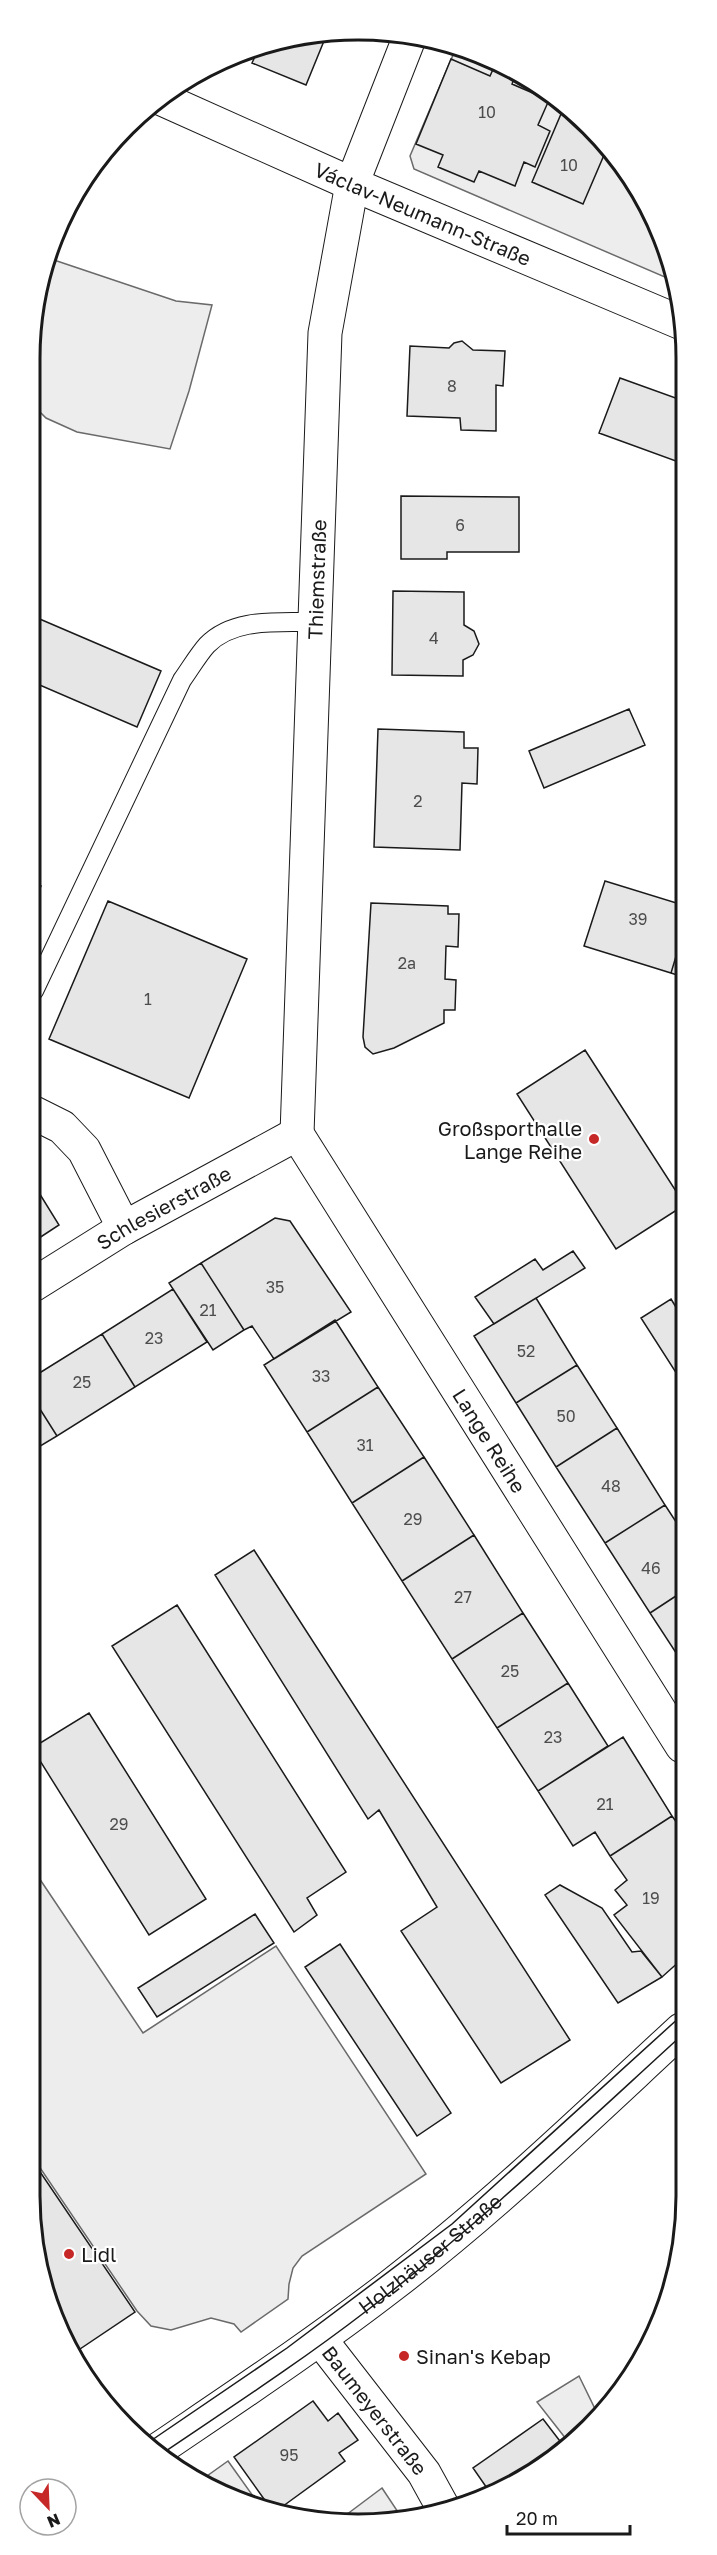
<svg xmlns="http://www.w3.org/2000/svg" width="717" height="2555" font-family="'Golos Text',sans-serif">
<style>
.built{fill:#ededed;stroke:#6a6a6a;stroke-width:1.5}
.building{fill:#e6e6e6;stroke:#1a1a1a;stroke-width:1.5}
.lines{fill:none;stroke-linecap:round;stroke-linejoin:round}
.service-casing{stroke:#1a1a1a;stroke-width:20}
.minor-casing{stroke:#1a1a1a;stroke-width:35}
.secondary-casing{stroke:#1a1a1a;stroke-width:35}
.service{stroke:#fff;stroke-width:18}
.minor{stroke:#fff;stroke-width:33}
.secondary{stroke:#fff;stroke-width:33}
.tram{stroke:#1a1a1a;stroke-width:1.5}
.poi-dot{fill:#c62828;stroke:#fff;stroke-width:2}
.labels{text-anchor:middle;dominant-baseline:central;stroke-width:4.5;stroke-linejoin:round;paint-order:stroke}
.number-label{font-size:16px;fill:#4d4d4d}
.street-label{font-size:20px;fill:#1a1a1a;stroke:#fff}
.poi-label{font-size:20px;fill:#1a1a1a;stroke:#fff;text-anchor:start}
.rim{fill:none;stroke:#1a1a1a;stroke-width:3}
</style>
<rect width="100%" height="100%" fill="#fff"/>
<path class="built" d="M456,48l48,16 87,62 62,88 21,67 -260,-112 -4,-13z
M51,259l125,42 36,4 -23,86 -19,58 -93,-17 -31,-14 -10,-10v-113z
M31,1866l112,167 133,-87 150,228 -124,82 -9,12 -4,16 -1,15 -47,33 -7,-8 -23,-6 -40,12 -20,-4 -14,-15 -107,-158z
M579,2376l18,37 -27,31 -33,-42z
M228,2461l30,42 -44,-12 -14,-10z
M382,2488l20,30 -68,6z"/>
<path class="building" d="M294,36h32l-20,49 -54,-22 5,-11z
M451,59l39,17 5,-11 21,9 -4,10 37,16 -11,25 12,6 -15,36 -11,-5 -9,24 -36,-15 -5,11 -36,-15 5,-12 -27,-11z
M564,107l27,19 16,22 -24,56 -51,-22z
M462,341l11,9 32,1 -2,35 -7,-1v46l-35,-1 -1,-12 -53,-2 3,-70 39,2 5,-5z
M620,378l64,23v63l-85,-31z
M401,496l118,1v55h-72v7h-46z
M393,591l71,1v33l10,6 5,13 -6,11 -10,5v16l-71,-1z
M35,617l126,54 -24,56 -102,-44z
M629,709l16,36 -101,43 -15,-37z
M378,729l86,3v16h14l-1,36 -15,-1 -2,67 -86,-3z
M605,881l78,24v28l-12,40 -87,-27z
M34,883l7,3 -7,18z
M108,901l139,58 -58,139 -140,-59z
M371,903l77,3v8h11l-1,33 -12,-1 -1,33 11,1 -1,30h-11v13l-50,25 -21,6 -8,-7 -2,-10z
M683,933v44l-12,-4z
M585,1050l98,152v4l-67,43 -99,-155z
M33,1183l26,42 -26,17z
M275,1218l15,3 61,91 -77,47 -22,-33 -8,4 -43,-67z
M573,1251l12,17 -91,56 -19,-27 60,-38 8,11z
M201,1263l43,67 -31,20 -44,-67z
M173,1289l34,53 -72,45 -33,-53z
M536,1298l41,67 -61,38 -42,-67z
M671,1299l11,18v65l-41,-64z
M335,1320l43,67 -71,45 -43,-67z
M102,1334l33,53 -78,49 -24,-38v-21z
M577,1365l40,63 -61,39 -40,-64z
M378,1387l46,70 -72,46 -45,-71z
M33,1398l24,38 -25,15z
M617,1428l48,77 -60,38 -49,-76z
M424,1457l50,78 -72,46 -50,-78z
M665,1505l17,26v61l-32,21 -45,-70z
M474,1535l49,78 -71,46 -50,-78z
M254,1550l316,490 -69,43 -100,-152 36,-24 -58,-97 -11,9 -153,-244z
M682,1592v70l-32,-49z
M177,1605l169,267 -39,26 10,17 -23,17 -182,-286z
M523,1613l45,70 -71,45 -45,-69z
M568,1683l40,63 -70,45 -41,-63z
M89,1713l117,186 -57,36 -117,-187z
M623,1737l49,79 -62,40 -15,-24 -22,14 -35,-55z
M672,1816l10,14 -1,130 -19,17 -48,-62 13,-10 -12,-15 12,-10 -17,-24z
M560,1885l42,23 30,44 9,-1 21,26 -44,26 -73,-108z
M255,1914l19,29 -117,74 -19,-29z
M340,1944l111,169 -34,23 -112,-169z
M30,2157l105,155 -61,41 -19,-31 -25,-126z
M313,2401l15,20 10,-8 20,27 -19,13 6,8 -66,48 -10,-3 -35,-49z
M543,2419l23,30 -7,8 -70,34 -16,-23z"/>
<g class="lines">
<defs>
<path id="service" d="M34,991l148,-311c8,-11 16,-25 25,-35 27,-28 72,-22 108,-23"/>
<g id="minor">
<path id="s1" d="M162,99l190,85 332,140"/>
<path d="M34,1113l28,14 22,23 40,78"/>
<path id="s2" d="M297,1134l28,-801 27,-149 58,-148"/>
<path id="s3" d="M297,1134l385,612"/>
<path id="s4" d="M33,1285l91,-57 173,-94"/>
<path id="s5" d="M320,2339l104,134 22,40"/>
</g>
<g id="secondary">
<path id="s6" d="M159,2449c78,-53 158,-106 233,-164 102,-78 195,-168 289,-255"/>
</g>
</defs>
<use href="#service" class="service-casing"/>
<use href="#minor" class="minor-casing"/>
<use href="#secondary" class="secondary-casing"/>
<use href="#service" class="service"/>
<use href="#minor" class="minor"/>
<use href="#secondary" class="secondary"/>
<path class="tram" d="M149,2442l138,-94 165,-124 229,-208
M163,2453c68,-46 137,-91 202,-141 111,-85 213,-182 316,-276"/>
</g>
<g class="poi-dot">
<circle cx="594" cy="1139" r="6"/>
<circle cx="69" cy="2254" r="6"/>
<circle cx="404" cy="2356" r="6"/>
</g>
<g class="labels">
<g class="number-label">
<text x="487" y="112">10</text>
<text x="569" y="165">10</text>
<text x="452" y="386">8</text>
<text x="460" y="525">6</text>
<text x="434" y="638">4</text>
<text x="418" y="801">2</text>
<text x="638" y="919">39</text>
<text x="407" y="963">2a</text>
<text x="148" y="999">1</text>
<text x="275" y="1287">35</text>
<text x="208" y="1310">21</text>
<text x="154" y="1338">23</text>
<text x="526" y="1351">52</text>
<text x="321" y="1376">33</text>
<text x="82" y="1382">25</text>
<text x="566" y="1416">50</text>
<text x="365" y="1445">31</text>
<text x="611" y="1486">48</text>
<text x="413" y="1519">29</text>
<text x="651" y="1568">46</text>
<text x="463" y="1597">27</text>
<text x="510" y="1671">25</text>
<text x="553" y="1737">23</text>
<text x="605" y="1804">21</text>
<text x="119" y="1824">29</text>
<text x="651" y="1898">19</text>
<text x="289" y="2455">95</text>
</g>
<g class="street-label">
<text stroke="none"><textPath href="#s1" startOffset="285">Václav-Neumann-Straße</textPath></text>
<text stroke="none"><textPath href="#s2" startOffset="555">Thiemstraße</textPath></text>
<text stroke="none"><textPath href="#s4" startOffset="152">Schlesierstraße</textPath></text>
<text stroke="none"><textPath href="#s3" startOffset="362">Lange Reihe</textPath></text>
<text stroke="none"><textPath href="#s6" startOffset="334">Holzhäuser Straße</textPath></text>
<text stroke="none"><textPath href="#s5" startOffset="90">Baumeyerstraße</textPath></text>
</g>
<g class="poi-label">
<text x="582" y="1128" text-anchor="end">Großsporthalle<tspan x="582" dy="23">Lange Reihe</tspan></text>
<text x="81" y="2254">Lidl</text>
<text x="416" y="2356">Sinan's Kebap</text>
</g>
</g>
<path d="M0 0H717V2555H0ZM358 40H358A318 318 0 0 1 676 358V2196A318 318 0 0 1 358 2514H358A318 318 0 0 1 40 2196V358A318 318 0 0 1 358 40Z" fill="#fff" fill-rule="evenodd"/>
<path class="rim" d="M358 40H358A318 318 0 0 1 676 358V2196A318 318 0 0 1 358 2514H358A318 318 0 0 1 40 2196V358A318 318 0 0 1 358 40Z"/>
<g transform="translate(48 2507) rotate(157)"><circle r="28" fill="#ffffff" stroke="#a3a3a3" stroke-width="1.5"/>
<path d="M0-4.5L10 22L0 15L-10 22Z" fill="#c62828"/>
<text y="-9" font-size="16" font-weight="bold" text-anchor="middle" fill="#1a1a1a">N</text>
</g>
<path d="M507 2525v9h123v-9" fill="none" stroke="#1a1a1a" stroke-width="3"/>
<text x="516" y="2525" font-size="18" fill="#1a1a1a" stroke="#ffffff" stroke-width="4.5" paint-order="stroke">20 m</text>
</svg>
